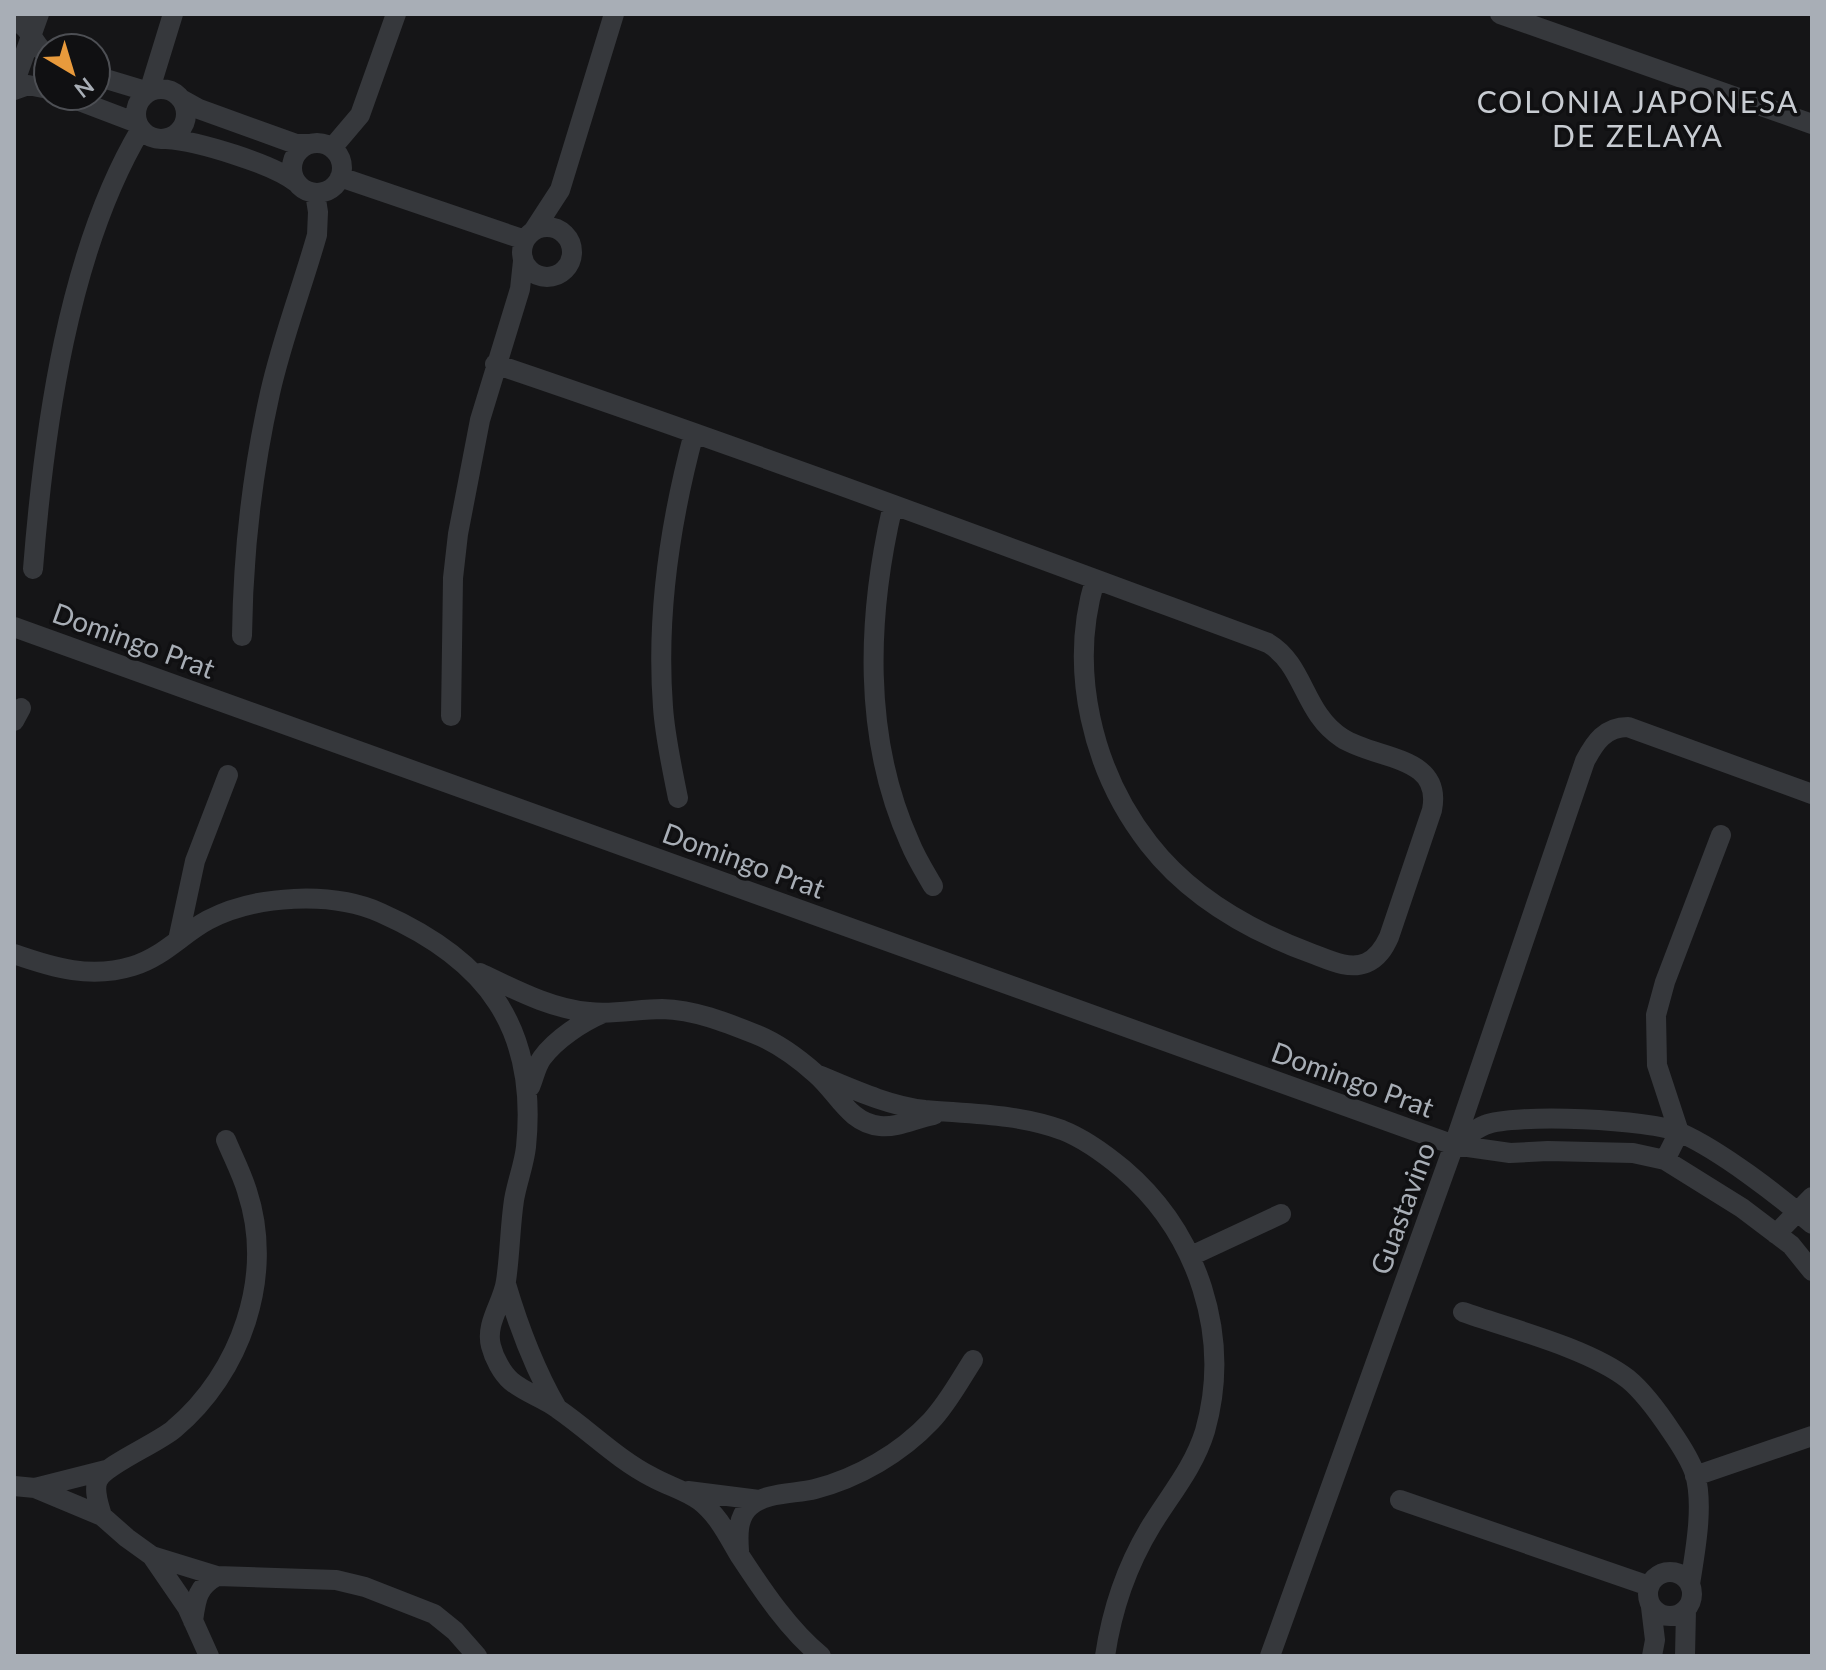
<svg xmlns="http://www.w3.org/2000/svg" width="1826" height="1670" font-family="Lato,sans-serif">
<style>
.lines{fill:none;stroke-linecap:round;stroke-linejoin:round}
.minor{stroke:#36383c;stroke-width:20}
.labels{text-anchor:middle;dominant-baseline:central;stroke-width:7;stroke-linejoin:round;paint-order:stroke}
.street-label{font-size:28px;fill:#a8aeb6;stroke:#101012}
.neighbourhood-label{font-size:30px;letter-spacing:2px;fill:#c8ccd2;stroke:#101012}
</style>
<rect width="100%" height="100%" fill="#151517"/>
<g class="lines">
<path class="minor" d="M1500,14l312,110
M14,19c19,11 19,26 34,37
M96,76l53,16 24,-78
M14,84l25,-70
M136 114a25 25 0 1 1 50 0a25 25 0 1 1-50 0Z
M14,90l14,-5 20,4
M66,96l71,27
M181,99l18,10 83,30 14,5h15
M166,139c32,2 107,25 131,44
M292 168a25 25 0 1 1 50 0a25 25 0 1 1-50 0Z
M332,148l28,-33 36,-101
M340,177l185,63
M522 252a25 25 0 1 1 50 0a25 25 0 1 1-50 0Z
M534,230l26,-40 54,-176
M495,364c260,88 516,184 773,279 37,22 35,70 74,95 34,22 101,17 90,72l-43,127c-5,11 -11,21 -23,26 -17,7 -37,-3 -53,-9 -63,-23 -122,-56 -164,-110 -57,-73 -81,-175 -54,-264
M893,505c-26,110 -31,232 17,338 6,15 15,29 23,43
M33,569c11,-140 35,-318 108,-440
M14,627l1440,518 56,8 38,-2 85,2 32,7 77,48 49,37 21,26
M242,636c1,-82 10,-163 28,-243 12,-54 32,-105 47,-158l1,-23 -3,-19
M451,716l2,-138 5,-44 22,-114 40,-131 3,-28
M14,721l7,-13
M678,798c-6,-30 -13,-61 -15,-91 -7,-92 7,-185 31,-274
M178,940l17,-79 33,-86
M14,954c40,14 77,25 119,12 30,-9 49,-32 75,-46 48,-25 124,-29 173,-7 106,47 157,115 145,234 -2,18 -9,35 -12,53 -4,27 -4,54 -8,81 -3,22 -21,42 -15,65 3,12 11,27 20,35 14,12 33,17 47,28 32,22 59,50 94,68 16,9 33,13 48,24 19,15 28,35 40,55 23,35 49,74 81,100
M480,973c34,16 71,36 109,39 24,3 49,-3 73,-3 33,1 63,13 93,25 23,9 43,24 61,40 22,19 33,49 64,52 18,2 36,-8 54,-11
M816,1074c34,14 72,32 109,36 47,4 93,4 137,20 23,9 43,24 61,39 75,64 109,167 82,262 -11,36 -35,64 -54,95 -25,41 -39,83 -46,130
M530,1087c4,-9 6,-21 12,-29 14,-19 40,-36 61,-45
M1454,1145c10,-6 20,-16 31,-20 29,-12 167,-6 196,8 40,18 97,62 131,91
M1665,1160l14,-28 -22,-67 -1,-50 9,-33 56,-147
M1776,1234l36,-37
M1191,1256l90,-42
M506,1284c13,44 28,84 51,124
M1463,1312c48,17 125,36 165,67 17,14 31,34 43,52 9,13 19,28 24,43 9,32 0,78 -5,110
M1695,1476l117,-40
M14,1486l21,2 67,28 25,22 25,18 35,51 22,49
M35,1488l71,-18
M688,1491l71,9
M1400,1500l249,86
M102,1516c-3,-11 -9,-26 -4,-36 7,-15 60,-37 76,-51 67,-56 101,-153 73,-238 -5,-17 -14,-34 -21,-51
M739,1551c-1,-15 -2,-34 11,-45 16,-14 46,-12 65,-17 43,-11 86,-36 116,-68 17,-18 29,-41 42,-61
M152,1556l65,20
M1648 1594a22 22 0 1 1 44 0a22 22 0 1 1-44 0Z
M1651,1607l4,33 -3,16
M193,1621c3,-22 4,-34 24,-45l119,4 29,7 69,27 21,17 22,25
M1270,1656l184,-511 131,-384c10,-19 20,-34 43,-34l184,67
M1685,1656l1,-46"/>
</g>
<g class="labels">
<g class="street-label">
<text transform="translate(134 640) rotate(20)">Domingo Prat</text>
<text transform="translate(744 860) rotate(20)">Domingo Prat</text>
<text transform="translate(1353 1079) rotate(20)">Domingo Prat</text>
<text transform="translate(1402 1208) rotate(-70)">Guastavino</text>
</g>
<g class="neighbourhood-label">
<text x="1638" y="101">COLONIA JAPONESA<tspan x="1638" dy="34">DE ZELAYA</tspan></text>
</g>
</g>
<rect width="1826" height="1670" fill="none" stroke="#a8aeb6" stroke-width="32"/>
<g transform="translate(72 72) rotate(142)"><circle r="38" fill="#101012" stroke="#4d4f54" stroke-width="2"/>
<path d="M0-6L14 30L0 20L-14 30Z" fill="#e89a3c"/>
<text y="-12" font-size="22" font-weight="bold" text-anchor="middle" fill="#a8aeb6">N</text>
</g>
</svg>
